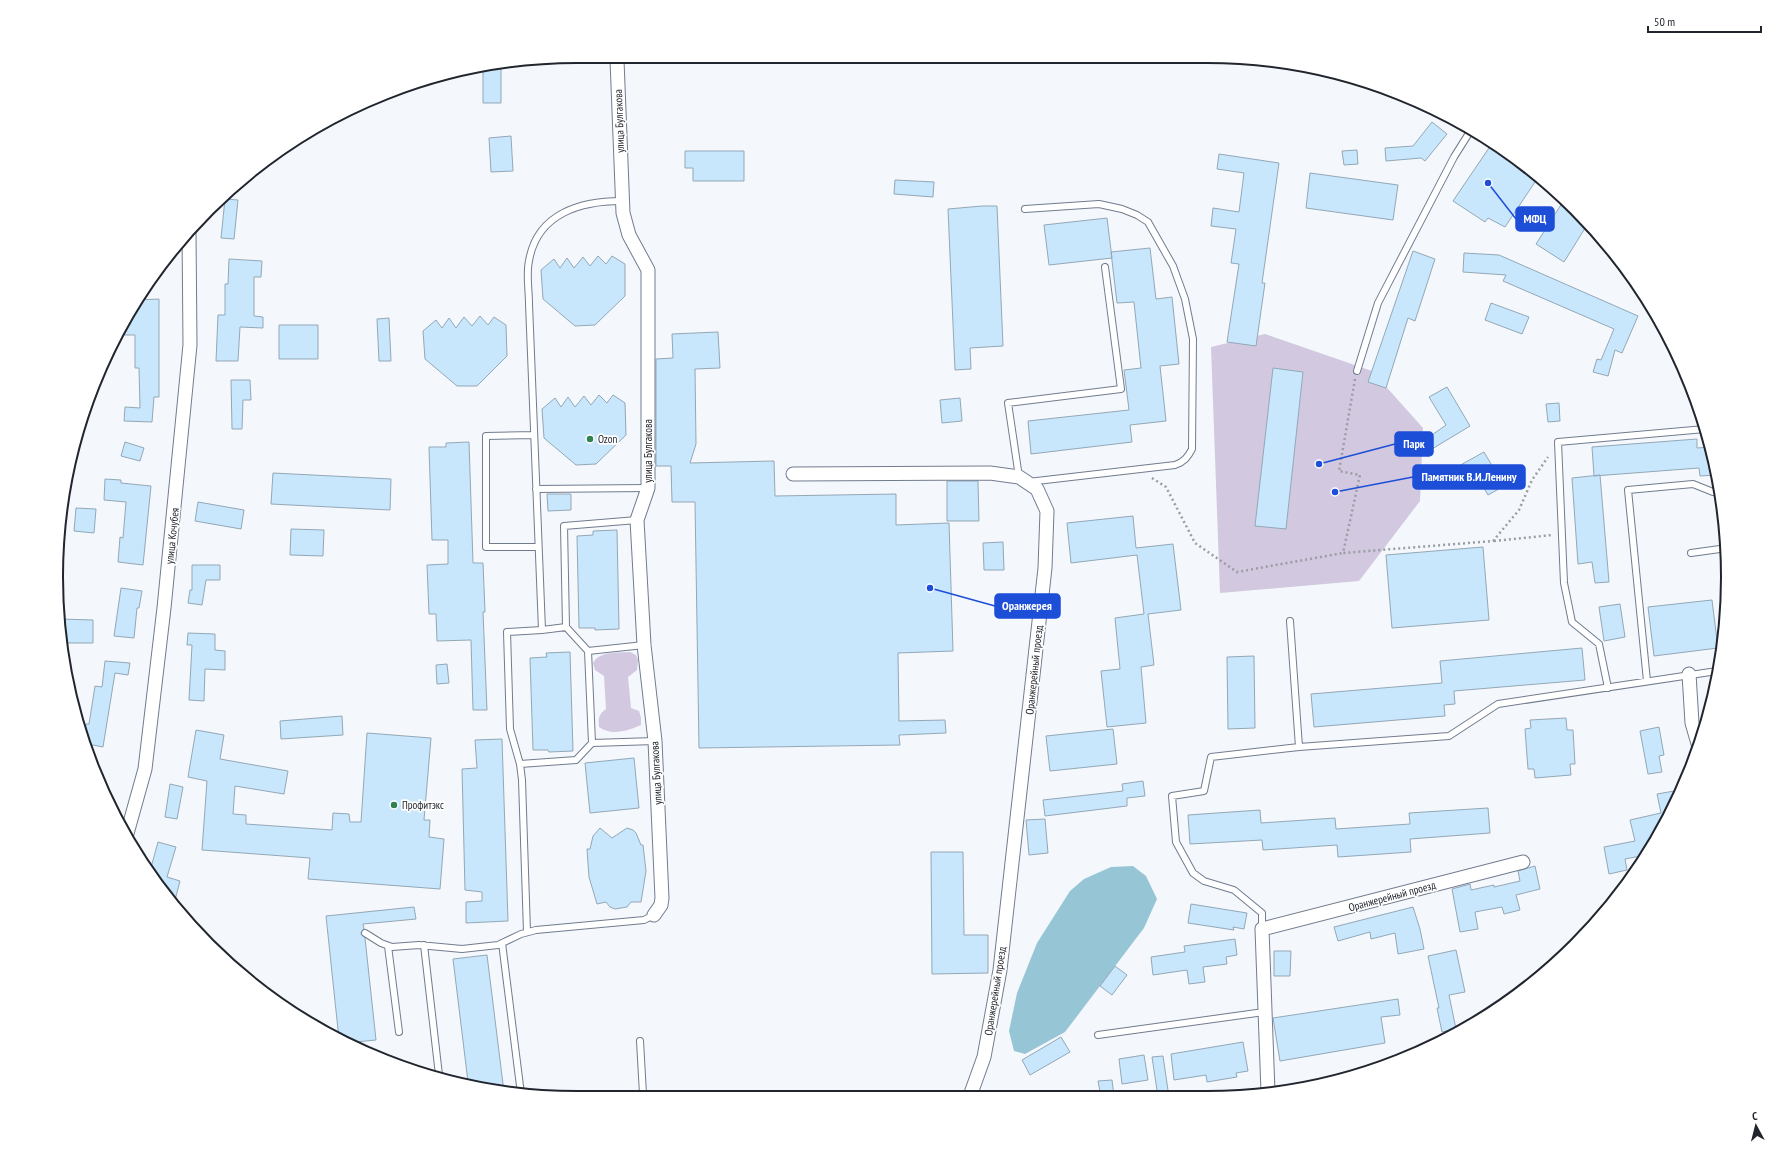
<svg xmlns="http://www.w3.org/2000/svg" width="1784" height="1154" font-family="'PT Sans Narrow',sans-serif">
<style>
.green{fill:#d2c8df}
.water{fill:#96c6d5}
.building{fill:#c8e6fc;stroke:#93a8b7}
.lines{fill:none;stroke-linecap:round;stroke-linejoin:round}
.service-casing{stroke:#717c8f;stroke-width:8}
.minor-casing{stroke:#717c8f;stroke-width:15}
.path{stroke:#9a9da3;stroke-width:2.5;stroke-dasharray:2 3;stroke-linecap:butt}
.service{stroke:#fff;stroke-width:6}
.minor{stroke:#fff;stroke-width:13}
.poi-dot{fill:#328151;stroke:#fff;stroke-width:1.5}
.labels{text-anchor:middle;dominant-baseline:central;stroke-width:3.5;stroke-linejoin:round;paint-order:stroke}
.street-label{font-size:11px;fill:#21252d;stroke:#fff}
.poi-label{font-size:11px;fill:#21252d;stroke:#fff;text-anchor:start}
.rim{fill:none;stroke:#21252d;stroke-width:2}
.leader{fill:none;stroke:#1d4ed8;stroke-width:1.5}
.callout-dot{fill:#1d4ed8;stroke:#fff;stroke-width:1.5}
.callout{fill:#1d4ed8;stroke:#1d4ed8;stroke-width:1.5}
.callout-label{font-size:12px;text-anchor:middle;font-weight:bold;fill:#fff}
</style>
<rect width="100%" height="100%" fill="#f4f7fb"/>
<path class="green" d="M1265,334l107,37 51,57 -3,73 -61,80 -139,12 -9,-246z
M630,652l6,3 2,5 -1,10 -9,7 3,31 8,3 2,7v7c-13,6 -30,11 -42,2 -1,-9 0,-13 7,-18l-2,-33 -9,-6 -2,-7c7,-12 24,-10 37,-11z"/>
<path class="water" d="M1133,866l13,10 11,23 -13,29 -79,104 -40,22 -11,-3 -5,-20 8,-38 20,-50 33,-52 14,-12 27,-12z"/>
<path class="building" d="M483,69h18v34h-18z
M1432,122l15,12 -22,27 -4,-3 -35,3 -1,-13 28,-2z
M511,136l2,35 -22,1 -2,-34z
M1493,142l46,34 -34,51 -17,-9 -3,4 -32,-21z
M1357,150l1,14 -14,1 -2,-14z
M685,151h59v30h-51v-13h-8z
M1219,154l60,9 -17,120h3l-9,63 -29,-4 12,-78 -8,-1 5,-34 -25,-3 2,-18 26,4 5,-39 -27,-4z
M1310,173l88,12 -5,35 -87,-12z
M895,180l39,2 -1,15 -39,-3z
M225,199l13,1 -4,39 -13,-1z
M1564,200l23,25 -23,37 -28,-18z
M982,206h15l6,140 -33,2 1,21 -16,1 -7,-161z
M1107,218l5,40 -63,7 -5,-40z
M1150,248l6,51 16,-2 7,67 -19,2 6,55 -36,4 2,17 -101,12 -3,-33 101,-11 -5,-40 17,-2 -7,-66 -17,1 -6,-51z
M1413,251l22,8 -20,62 -7,-3 -22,70 -18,-6z
M1464,253l35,2 139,61 -16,37 -7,-3 -7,26 -15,-4 4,-13 4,1 13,-31 -111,-48 3,-6 -43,-3z
M598,256l8,8 6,-8 13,8v32l-30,29 -20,1 -32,-27 -2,-29 13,-11 6,9 7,-10 7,10 9,-11 7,9z
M229,259l33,2 -1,16h-7v39l9,1v11l-23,-1 -2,34h-22l2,-46h7v-31h3z
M159,299v98h-5l-2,25 -28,-1 1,-14 15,1 -1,-40h-4v-33h-17l8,-18 11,-17z
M1491,303l38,14 -7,17 -37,-14z
M480,316l8,9 6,-8 12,8 1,31 -30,30h-20l-32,-27 -2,-28 13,-11 6,8 7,-10 7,10 8,-11 8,9z
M389,318l2,43h-12l-2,-42z
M279,325h39v34h-39z
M718,332l2,36 -25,1 1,75 -6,19 84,-2 1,35 121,-2v31l53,-2 4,128 -55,2 1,68 46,-1 1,13 -47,2 1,10 -201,3 -4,-246h-23l-1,-36h-15v-107l17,-1 -1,-24z
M1273,368l30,4 -17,157 -31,-3z
M231,380h19l1,20h-8l-1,29h-10z
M1447,387l23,39 -38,23 -7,-9 21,-15 -17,-28z
M599,395l8,8 6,-8 12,8 1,32 -30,29 -20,1 -32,-27 -2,-29 13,-11 6,9 7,-10 7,10 9,-11 7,9z
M960,398l2,23 -20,2 -2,-23z
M1559,403l1,18 -12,1 -2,-18z
M1697,439v9l14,-1 5,28 -16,1 -1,-8 -105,8 -2,-29z
M125,442l19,6 -4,13 -19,-5z
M469,442l4,121h10l2,49h-2l4,98h-14l-2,-70 -34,1 -1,-27h-7l-2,-49 21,-1v-24h-16l-3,-93h17v-4z
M1484,452l20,34 -16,9 -13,-22 -11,6 -7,-12z
M273,473l118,6 -1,31 -119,-6z
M1600,475l9,107 -14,1 -3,-21 -14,2 -6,-86z
M105,479l16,1v3l30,3 -8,79 -25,-3 2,-25 3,1 3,-36 -22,-2z
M947,481h31l1,40h-32z
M547,494h24v16l-23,1z
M198,502l46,8 -3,19 -46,-8z
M76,508l20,1 -2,24 -20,-2z
M1133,516l3,32 37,-4 8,66 -33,4 6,51 -13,2 5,56 -39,4 -6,-56 19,-2 -5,-51 29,-4 -7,-59 -66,8 -4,-40z
M291,529l33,1 -1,26 -33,-1z
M617,530l2,99 -24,1v-2h-16l-2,-92 16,-1v-4z
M1003,542l1,28h-20l-1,-27z
M1483,547l6,73 -97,8 -6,-73z
M192,565h28v15h-14l-4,25 -14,-2 2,-13h2z
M121,588l21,3 -3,17h-2l-3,30 -20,-2z
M1712,600l6,48 -64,8 -6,-49z
M1620,604l5,33 -21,4 -5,-34z
M60,619l33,1v23h-33z
M188,633l27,1v16l10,1v19l-20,-1 -1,32 -15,-1 3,-55h-5z
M1582,648l3,32 -131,11 1,13 -11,1 1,11 -131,11 -3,-33 131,-11 -2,-22z
M570,652l3,99 -24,1 -1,-2h-15l-3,-92 17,-1 -1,-4z
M1254,656l1,72 -27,1 -1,-72z
M105,661l25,2 -2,12 -13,-2 -12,74 -16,-3 -3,-8 2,-12h3l6,-38 7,1z
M447,664l2,19 -12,1 -1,-19z
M342,716l1,19 -62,4 -1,-18z
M1566,718l1,12h6l2,34h-5l1,11 -36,3 -1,-9h-6l-3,-40 6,-1 -1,-8z
M1659,727l5,28 -5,1 3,16 -14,2 -8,-43z
M1113,729l4,35 -67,7 -4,-35z
M196,730l28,5 -4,24 68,12 -4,23 -49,-8 -2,28 13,1v9l86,6 1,-17 16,1 1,8h11l6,-89 64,5 -7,82h6l-1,17 15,2 -4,50 -132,-10 2,-21 -108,-8 5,-69 -19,-4z
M502,739l6,182 -42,2v-21l16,-1v-9l-17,-2 -3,-121 15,-1 -2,-28z
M634,758l5,50 -49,5 -5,-50z
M1143,781l2,15 -18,2v8l-82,10 -2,-16 80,-9 -1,-7z
M170,784l13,3 -6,32 -12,-2z
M1680,790l-22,47 -12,18 -21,4 2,11 -18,4 -5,-27 31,-6 -5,-21 31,-7 -4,-19z
M1488,808l2,25 -80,6 1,13 -73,5 -1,-12 -74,5 -1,-10 -72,4 -2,-29 72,-5 1,13 74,-5 1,11 74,-5 -1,-11z
M1045,819l3,34 -19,2 -3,-35z
M600,828l12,10 15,-10 6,2 3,3 5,12h2l3,26 -5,31h-10l-4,5 -12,2 -5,-2 -4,-5 -9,2 -8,-27 -2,-28h3l3,-13z
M158,842l18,5 -9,30 13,4 -6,23 -24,-33z
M931,852h32l1,83h24v38l-56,1z
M1535,866l5,23 -24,6 4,15 -16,4 -2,-7 -27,5 3,17 -18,3 -8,-43 18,-5 1,6 23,-5v2l26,-6 -2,-10z
M1191,904l56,9 -3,16 -11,-2 1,3 -46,-7z
M414,907l2,12 -53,5 1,5 -3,4 4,5 11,102 -30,3 -7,-4 -13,-123z
M1413,907l7,22 4,20 -26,5 -3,-21 -24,6 -1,-7 -32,9 -4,-14z
M1235,939l2,16 -11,2 1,7 -24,3 2,15 -16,2 -2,-14 -34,5 -2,-18 34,-5 -1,-6z
M1456,950l9,42 -16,3 7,34 -14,3 -5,-24h2l-11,-52z
M1274,951h17l-1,25h-16z
M487,955l17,137 -36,-10 -15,-123z
M1115,966l12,9 -15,20 -12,-9z
M1398,999l2,16 -19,2 4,26 -105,18 -7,-43z
M1061,1037l9,15 -40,23 -8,-15z
M1243,1042l5,29 -12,2 1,4 -30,5 -1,-7 -32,5 -3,-26z
M1144,1055l4,25 -26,4 -3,-25z
M1163,1056l6,41h-11l-6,-40z
M1112,1080l2,16h-13l-3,-15z"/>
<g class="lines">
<defs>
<path id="service" d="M1025,209l74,-5 23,5 15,6 11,7 25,44 12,33 8,40 -1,110c-4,8 -8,13 -17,16l-147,17
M1357,371l21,-68 76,-146 17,-27
M534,435l-48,1v111h52
M1019,477l-11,-74 113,-14 -16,-122
M536,489l112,-1
M1691,553l36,-5
M1725,608v-3
M1290,621l9,126
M566,627l-2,-101 73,-6
M588,651l56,-6
M1647,681l-19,-191 65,-6 20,8 5,-1
M1608,688l-9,-44 -27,-22 -8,-39 -6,-141 147,-13
M592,743l-4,-92 -22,-24 -24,3 -13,-326c0,-14 -3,-30 0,-43 8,-48 52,-60 93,-60
M520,764l56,-4 16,-17 63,-2
M1262,929v-16l-28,-23 -30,-9 -11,-8 -17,-31 -4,-46 32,-5 7,-34 88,-10 150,-11 49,-32 219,-33
M527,932l-5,-152 -2,-16 -10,-35 -3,-97 35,-2
M365,933l16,10 11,4 27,-2 43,4 36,-4 23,-11 15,-4 108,-10 10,-5
M502,943l19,151
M424,945l15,130
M388,946l11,86
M1098,1035l166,-23
M640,1041l3,53"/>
<path id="minor" d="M617,60l6,153 6,22 19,35v218l-11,32 7,125 11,96 7,157 -1,7 -7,10
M793,474l197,-1 29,4 18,12 10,22 -2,57 -45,402 -16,87 -14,39
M1689,674l3,49 7,24
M126,837l19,-68 19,-161 26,-263 -1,-114
M1268,1092l-6,-163 261,-67"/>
</defs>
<use href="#service" class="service-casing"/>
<use href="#minor" class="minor-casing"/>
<path class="path" d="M1355,379l-16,92 21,4 -17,78 150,-12 26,-31 13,-30 16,-23
M1152,478l14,9 29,56 42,29 106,-19
M1494,541l58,-6"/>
<use href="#service" class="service"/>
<use href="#minor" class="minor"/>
</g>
<g class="poi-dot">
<circle cx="590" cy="439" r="4"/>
<circle cx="394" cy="805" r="4"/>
</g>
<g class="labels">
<g class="street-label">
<text transform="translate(619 121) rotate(-92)">улица Булгакова</text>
<text transform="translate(648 451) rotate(-90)">улица Булгакова</text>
<text transform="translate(172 536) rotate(-84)">улица Кочубея</text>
<text transform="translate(1034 670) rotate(-84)">Оранжерейный проезд</text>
<text transform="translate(656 773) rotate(-93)">улица Булгакова</text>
<text transform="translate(1392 896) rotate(-15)">Оранжерейный проезд</text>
<text transform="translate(995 991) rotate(-81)">Оранжерейный проезд</text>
</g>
<g class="poi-label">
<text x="598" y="439">Ozon</text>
<text x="402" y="805">Профитэкс</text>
</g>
</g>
<path d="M0 0H1784V1154H0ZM577 63H1207A514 514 0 0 1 1721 577V577A514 514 0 0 1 1207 1091H577A514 514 0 0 1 63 577V577A514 514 0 0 1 577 63Z" fill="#fff" fill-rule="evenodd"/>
<path class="rim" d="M577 63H1207A514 514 0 0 1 1721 577V577A514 514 0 0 1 1207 1091H577A514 514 0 0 1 63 577V577A514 514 0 0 1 577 63Z"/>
<path class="leader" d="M1488 183L1516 219M1319 464L1395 444M1335 492L1413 477M930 588L995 606"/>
<g class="callout-dot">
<circle cx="1488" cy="183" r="4"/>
<circle cx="1319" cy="464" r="4"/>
<circle cx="1335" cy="492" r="4"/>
<circle cx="930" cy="588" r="4"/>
</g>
<g class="callout">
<rect x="1516" y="207" width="38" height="24" rx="4"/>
<rect x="1395" y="432" width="38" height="24" rx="4"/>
<rect x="1413" y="465" width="112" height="24" rx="4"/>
<rect x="995" y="594" width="65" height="24" rx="4"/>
</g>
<g class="callout-label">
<text x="1535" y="223">МФЦ</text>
<text x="1414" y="448">Парк</text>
<text x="1469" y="481">Памятник В.И.Ленину</text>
<text x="1027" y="610">Оранжерея</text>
</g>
<g transform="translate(1756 1126) rotate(353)" stroke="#ffffff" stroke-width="3" paint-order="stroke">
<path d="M0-3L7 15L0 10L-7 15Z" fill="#21252d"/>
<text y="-6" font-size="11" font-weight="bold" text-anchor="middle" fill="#21252d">С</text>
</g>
<path d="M1648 26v6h113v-6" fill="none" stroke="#21252d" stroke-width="2"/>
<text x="1654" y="26" font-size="12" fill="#21252d" stroke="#ffffff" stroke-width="3" paint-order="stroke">50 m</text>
</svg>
